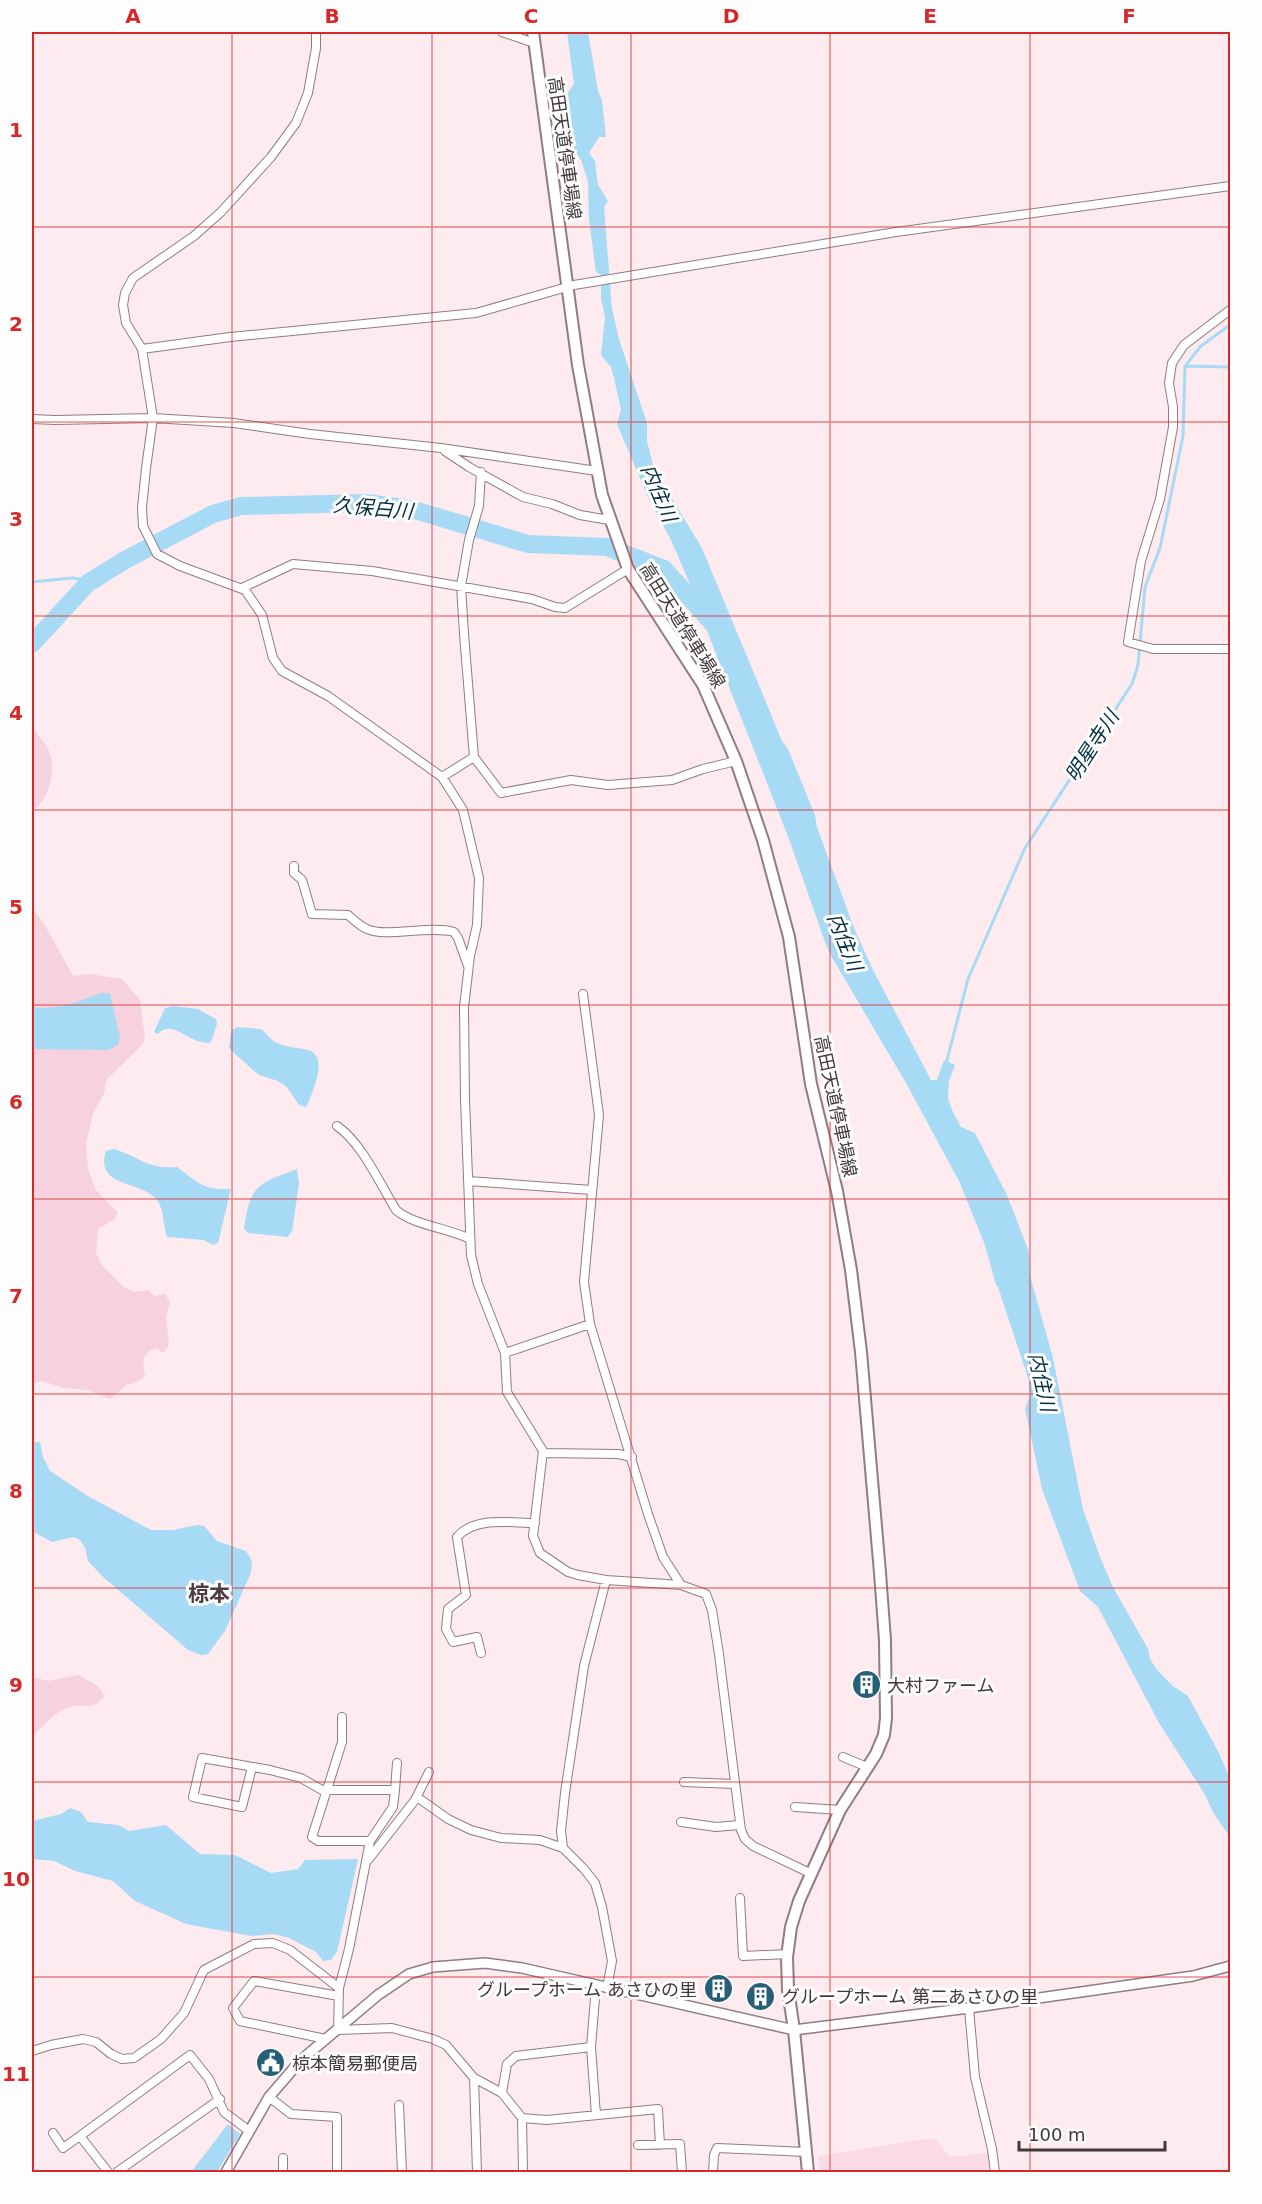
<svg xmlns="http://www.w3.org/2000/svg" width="1262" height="2204" font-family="'DejaVu Sans','Noto Sans JP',sans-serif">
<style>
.built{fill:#fadbe5}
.green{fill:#f8d1de}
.water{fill:#a7daf5}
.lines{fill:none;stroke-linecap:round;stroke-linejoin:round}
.stream{stroke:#a7daf5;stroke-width:3}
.river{stroke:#a7daf5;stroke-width:18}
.minor-casing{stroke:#907c82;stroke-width:10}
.tertiary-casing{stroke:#907c82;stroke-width:12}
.secondary-casing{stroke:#907c82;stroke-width:14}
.minor{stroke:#fff;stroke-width:8}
.tertiary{stroke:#fff;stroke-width:9}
.secondary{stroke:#fff;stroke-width:10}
.grid{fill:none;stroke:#d62828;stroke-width:1.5;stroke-opacity:0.55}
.labels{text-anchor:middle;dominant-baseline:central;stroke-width:6;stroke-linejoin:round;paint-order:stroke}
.street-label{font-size:18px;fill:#41383a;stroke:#fdfdfd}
.poi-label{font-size:18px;fill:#41383a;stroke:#fdfdfd;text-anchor:start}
.water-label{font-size:20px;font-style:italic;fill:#012e41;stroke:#fdfdfd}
.quarter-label{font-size:21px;font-weight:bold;fill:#4e3c42;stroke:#fdfdfd}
.neatline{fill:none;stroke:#d62828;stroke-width:2}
.grid-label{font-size:20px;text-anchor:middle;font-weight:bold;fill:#d62828}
</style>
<rect width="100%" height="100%" fill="#fdebf0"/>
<path class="built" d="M926,2139h9l15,18 38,-4 1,19h-169l-2,-16z"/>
<path class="green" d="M32,728c6,7 13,14 17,23 8,18 0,50 -17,60z
M32,907l15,22 26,47 16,-2 33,5 18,21 5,39 -4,7 -34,33 -3,15 -10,17 -8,32 2,25 7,21 23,24 -3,6 -17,10 -2,24 6,12 21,22 12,5 13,-2 7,6 10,-2 5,8 -4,15 3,28 -6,8 -7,-5c-16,7 -13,12 -11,28l-10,7 -9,2 -16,14 -23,-9 -23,-2 -22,-7 -10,2z
M79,1675c11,8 21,8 25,21 -9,15 -20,7 -34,11 -17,5 -25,19 -38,28v-58l16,4z"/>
<path class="water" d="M567,32h21l10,59 4,9 4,37h-7l-10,16 6,8 3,24 10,16 -4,6 8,102 7,30 28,84v18l7,28 48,79 80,193 6,8 27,66 2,12 37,101 19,42 58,110h6l7,-20 11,5 -6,16 -1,17 4,12 9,17 14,6 32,62 22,57 1,24 23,82 30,151 17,48 13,30 35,62 2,10 7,11 16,16 15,10 31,57 11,26v58l-16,-23 -10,-21 -45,-70 -61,-116 -18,-16 -38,-102 -17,-80 5,-13 -1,-15 -31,-94 -2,-2 -11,-40 -26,-64 -53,-98 -76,-129 -5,-12 -36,-103 -82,-208 -14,-40 -22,-51 -24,-45 -30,-71 4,-14 -7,-32 -3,-11 -10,-12 4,-38 -4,-19v-23l-5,-3 -7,-53 -1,-38 -7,-21 -7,-10 -4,-29h-8l-1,-19 13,-18z
M102,993h8l10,45 -2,7 -10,5 -76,-1v-42c26,4 46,-6 70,-14z
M173,1006l25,3 18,10 1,5 -6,18c-19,6 -37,-25 -53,-8l-4,-2 11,-24z
M237,1027l24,2c5,4 9,10 14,13 13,7 27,5 36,9 17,9 1,43 -5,56l-7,-2 -13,-19 -8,-5 -19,-6 -23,-20 -7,-7 2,-17z
M114,1149c26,8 32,20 63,18 22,16 25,23 54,22l-13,54 -5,2 -9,-5 -37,-3c-4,-11 -3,-28 -10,-37 -16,-20 -63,-12 -51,-49z
M297,1169l2,15 -7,47 -4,6 -40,-4 -4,-4c6,-45 14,-45 53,-60z
M34,1442h6l3,15 7,14 36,24 65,35h22l24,-5 7,1 13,15 29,10 6,10 -1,12 -26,58 -17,23 -7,1 -13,-5 -86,-74 -14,-15 -3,-13 -5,-8 -6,-3 -22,5 -20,-11v-70z
M70,1808l11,4 7,10 30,3 11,6 37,-6 34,29 35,1 36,18 27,-4 7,-9 53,-1 -21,93 -6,8 -8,1 -7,-9 -27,-14 -15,-4 -23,2 -65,-12 -51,-23 -22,-20 -38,-10 -21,-10 -22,-2v-38l29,-7z
M228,2124l12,10 -23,38h-26z"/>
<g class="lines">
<path class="stream" d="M1185,366l16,-20 29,-21
M1185,366l45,1
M32,582l40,-4 20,3
M946,1064l22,-85 57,-131 107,-164 6,-19 7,-78 15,-39 23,-112 2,-70"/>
<path class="river" d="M32,644l56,-61 37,-23 88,-46 28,-8 125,-3 45,6 117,35 79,3 57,22 51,57"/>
<defs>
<path id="minor" d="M316,32v16l-8,45 -12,30 -25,34 -50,55 -27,24 -61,42 -8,15 -2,12 3,18 16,26 11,69 -7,50 -4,40 1,18 14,28 23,12 65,24 17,25 11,43 9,13 46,25 114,81 21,33 16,68 -2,47 -7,31 -6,51 1,92 6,156 7,29 27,69 2,39 36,59 -10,85 7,17 28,19 10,3 28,5 75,5 25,9 6,16 7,44 22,176 4,9 8,7 59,28
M502,32l32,11
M1230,310l-46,35 -12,18 -3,20 4,24v20l-13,72 -19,62 -13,81 25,7h77
M142,349l88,-12 246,-24 98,-28 322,-53 334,-46
M32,419l23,1 98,-2 81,5 76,11 131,14 156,23
M445,451l24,16 54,30 29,7 28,11 29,5
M481,472l-2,34 -10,34 -8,46 3,48 10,123 27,36 70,-13 37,5 64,-5 31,-11 33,-8
M242,588l51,-24 79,7 160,28 23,8 10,1 63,-39
M442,777l32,-20
M294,866v7l8,7 10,34 36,1c6,5 12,11 19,14 19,9 63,-4 87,3l4,6 10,28
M583,994l16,121 -15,167 6,42 58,190 15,43 18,28
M337,1126c25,17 43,58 59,84 17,15 52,18 74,29
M468,1181l124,9
M505,1353l85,-29
M543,1453l75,1 14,3
M481,1653l-4,-16 -24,5 -7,-13 2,-20 18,-14 -9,-58c18,-21 53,-14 78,-14
M342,1717v25l-30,95 6,4h52
M843,1757l24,10
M252,1767l-10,40 -49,-10 9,-39 68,12 31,8 21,12h73l-2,17 -23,34 -21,108 -10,39 -1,42 54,-2 41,11 13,6 28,33 28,15 20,25 1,54
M684,1782l51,2
M395,1790l2,-27
M417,1797l31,22 23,11 30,8 39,2 23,8 21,21 11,14 7,24 10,54 -5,27
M795,1807l45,3
M681,1822l35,5 23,-2
M563,1848l-2,-17 4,-38 19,-127 22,-86
M368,1860l47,-60 14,-28
M740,1898l3,58 45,-2
M969,2008l6,69 17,72 3,23
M326,2039l-86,-18 -7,-13 21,-27 85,15
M32,2051l19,-6 32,-6 13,3 15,12 11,5 12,-1 27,-19 23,-26 20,-43 50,-26 19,-1 17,7 49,38
M474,2078l3,94
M502,2093l5,-29 9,-8 75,-9
M269,2097l22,17 46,3v55
M399,2105l3,67
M596,2115l-5,-68 5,-61
M522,2118l25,2 111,-11 2,36
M53,2133l10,15 17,-12
M638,2145l42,-1 2,28
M108,2172l-28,-36 110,-81 19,24 15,33 25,19
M117,2172l103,-73
M283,2172v-14
M713,2172l1,-17 3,-7 89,4"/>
<path id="tertiary" d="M226,2172l43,-75 32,-37 77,-65 31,-21 24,-7 52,-4 37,5 272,62 175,-22 224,-32 37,-10"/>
<path id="secondary" d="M533,32l45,333 24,130 26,74 75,116 33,76 27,79 26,97 22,147 26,107 14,79 10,82 19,221 5,67 1,78 -2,17 -8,19 -36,56 -41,91 -8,26 -4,30 1,33 6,40 14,142"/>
</defs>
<use href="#minor" class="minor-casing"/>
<use href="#tertiary" class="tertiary-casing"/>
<use href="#secondary" class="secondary-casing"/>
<use href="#minor" class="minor"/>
<use href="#tertiary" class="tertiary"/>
<use href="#secondary" class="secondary"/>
</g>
<path class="grid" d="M232,32v2140M432,32v2140M631,32v2140M830,32v2140M1030,32v2140M32,227h1198M32,422h1198M32,616h1198M32,810h1198M32,1005h1198M32,1199h1198M32,1394h1198M32,1588h1198M32,1782h1198M32,1977h1198"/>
<defs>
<symbol id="building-disc" viewBox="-11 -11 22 22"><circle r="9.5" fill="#275f79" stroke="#fdfdfd"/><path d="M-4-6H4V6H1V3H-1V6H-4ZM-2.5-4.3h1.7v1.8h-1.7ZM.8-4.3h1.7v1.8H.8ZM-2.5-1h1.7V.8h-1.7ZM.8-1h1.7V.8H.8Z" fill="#fff"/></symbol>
<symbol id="civic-disc" viewBox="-11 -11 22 22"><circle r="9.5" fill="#275f79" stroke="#fdfdfd"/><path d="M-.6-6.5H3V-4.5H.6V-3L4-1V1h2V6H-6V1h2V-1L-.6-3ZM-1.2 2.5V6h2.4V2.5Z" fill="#fff"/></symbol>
</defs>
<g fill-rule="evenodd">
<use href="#building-disc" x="850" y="1668" width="33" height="33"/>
<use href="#building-disc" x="702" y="1972" width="33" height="33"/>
<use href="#building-disc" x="744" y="1980" width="33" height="33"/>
<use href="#civic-disc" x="254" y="2046" width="33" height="33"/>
</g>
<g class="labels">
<g class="street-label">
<text transform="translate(565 148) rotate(82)">高田天道停車場線</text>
<text transform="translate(683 625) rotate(58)">高田天道停車場線</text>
<text transform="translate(836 1106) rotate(78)">高田天道停車場線</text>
</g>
<g class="poi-label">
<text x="887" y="1685">大村ファーム</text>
<text x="697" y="1989" text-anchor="end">グループホーム あさひの里</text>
<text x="782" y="1996">グループホーム 第二あさひの里</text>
<text x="292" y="2063">椋本簡易郵便局</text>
</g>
<g class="water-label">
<text transform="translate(659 493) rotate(67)">内住川</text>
<text transform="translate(373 508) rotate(5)">久保白川</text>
<text transform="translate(1092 746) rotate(-57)">明星寺川</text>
<text transform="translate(845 942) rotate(68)">内住川</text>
<text transform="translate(1042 1382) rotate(77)">内住川</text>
</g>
<g class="quarter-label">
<text x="209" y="1594">椋本</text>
</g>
</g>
<rect width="1262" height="2204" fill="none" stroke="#fdfdfd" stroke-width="66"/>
<path d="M1019 2141v9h146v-9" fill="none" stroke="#41383a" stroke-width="3"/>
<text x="1028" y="2141" font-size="18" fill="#41383a" stroke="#fdfdfd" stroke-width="4.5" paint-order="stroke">100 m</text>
<rect x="33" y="33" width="1196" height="2138" class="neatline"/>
<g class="grid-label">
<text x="133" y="23">A</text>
<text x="332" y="23">B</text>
<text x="531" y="23">C</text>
<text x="731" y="23">D</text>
<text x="930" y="23">E</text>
<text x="1129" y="23">F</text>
<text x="16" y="137">1</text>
<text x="16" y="331">2</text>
<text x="16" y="526">3</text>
<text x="16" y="720">4</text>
<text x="16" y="914">5</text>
<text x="16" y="1109">6</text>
<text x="16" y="1303">7</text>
<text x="16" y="1498">8</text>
<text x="16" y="1692">9</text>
<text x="16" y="1886">10</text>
<text x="16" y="2081">11</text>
</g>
</svg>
